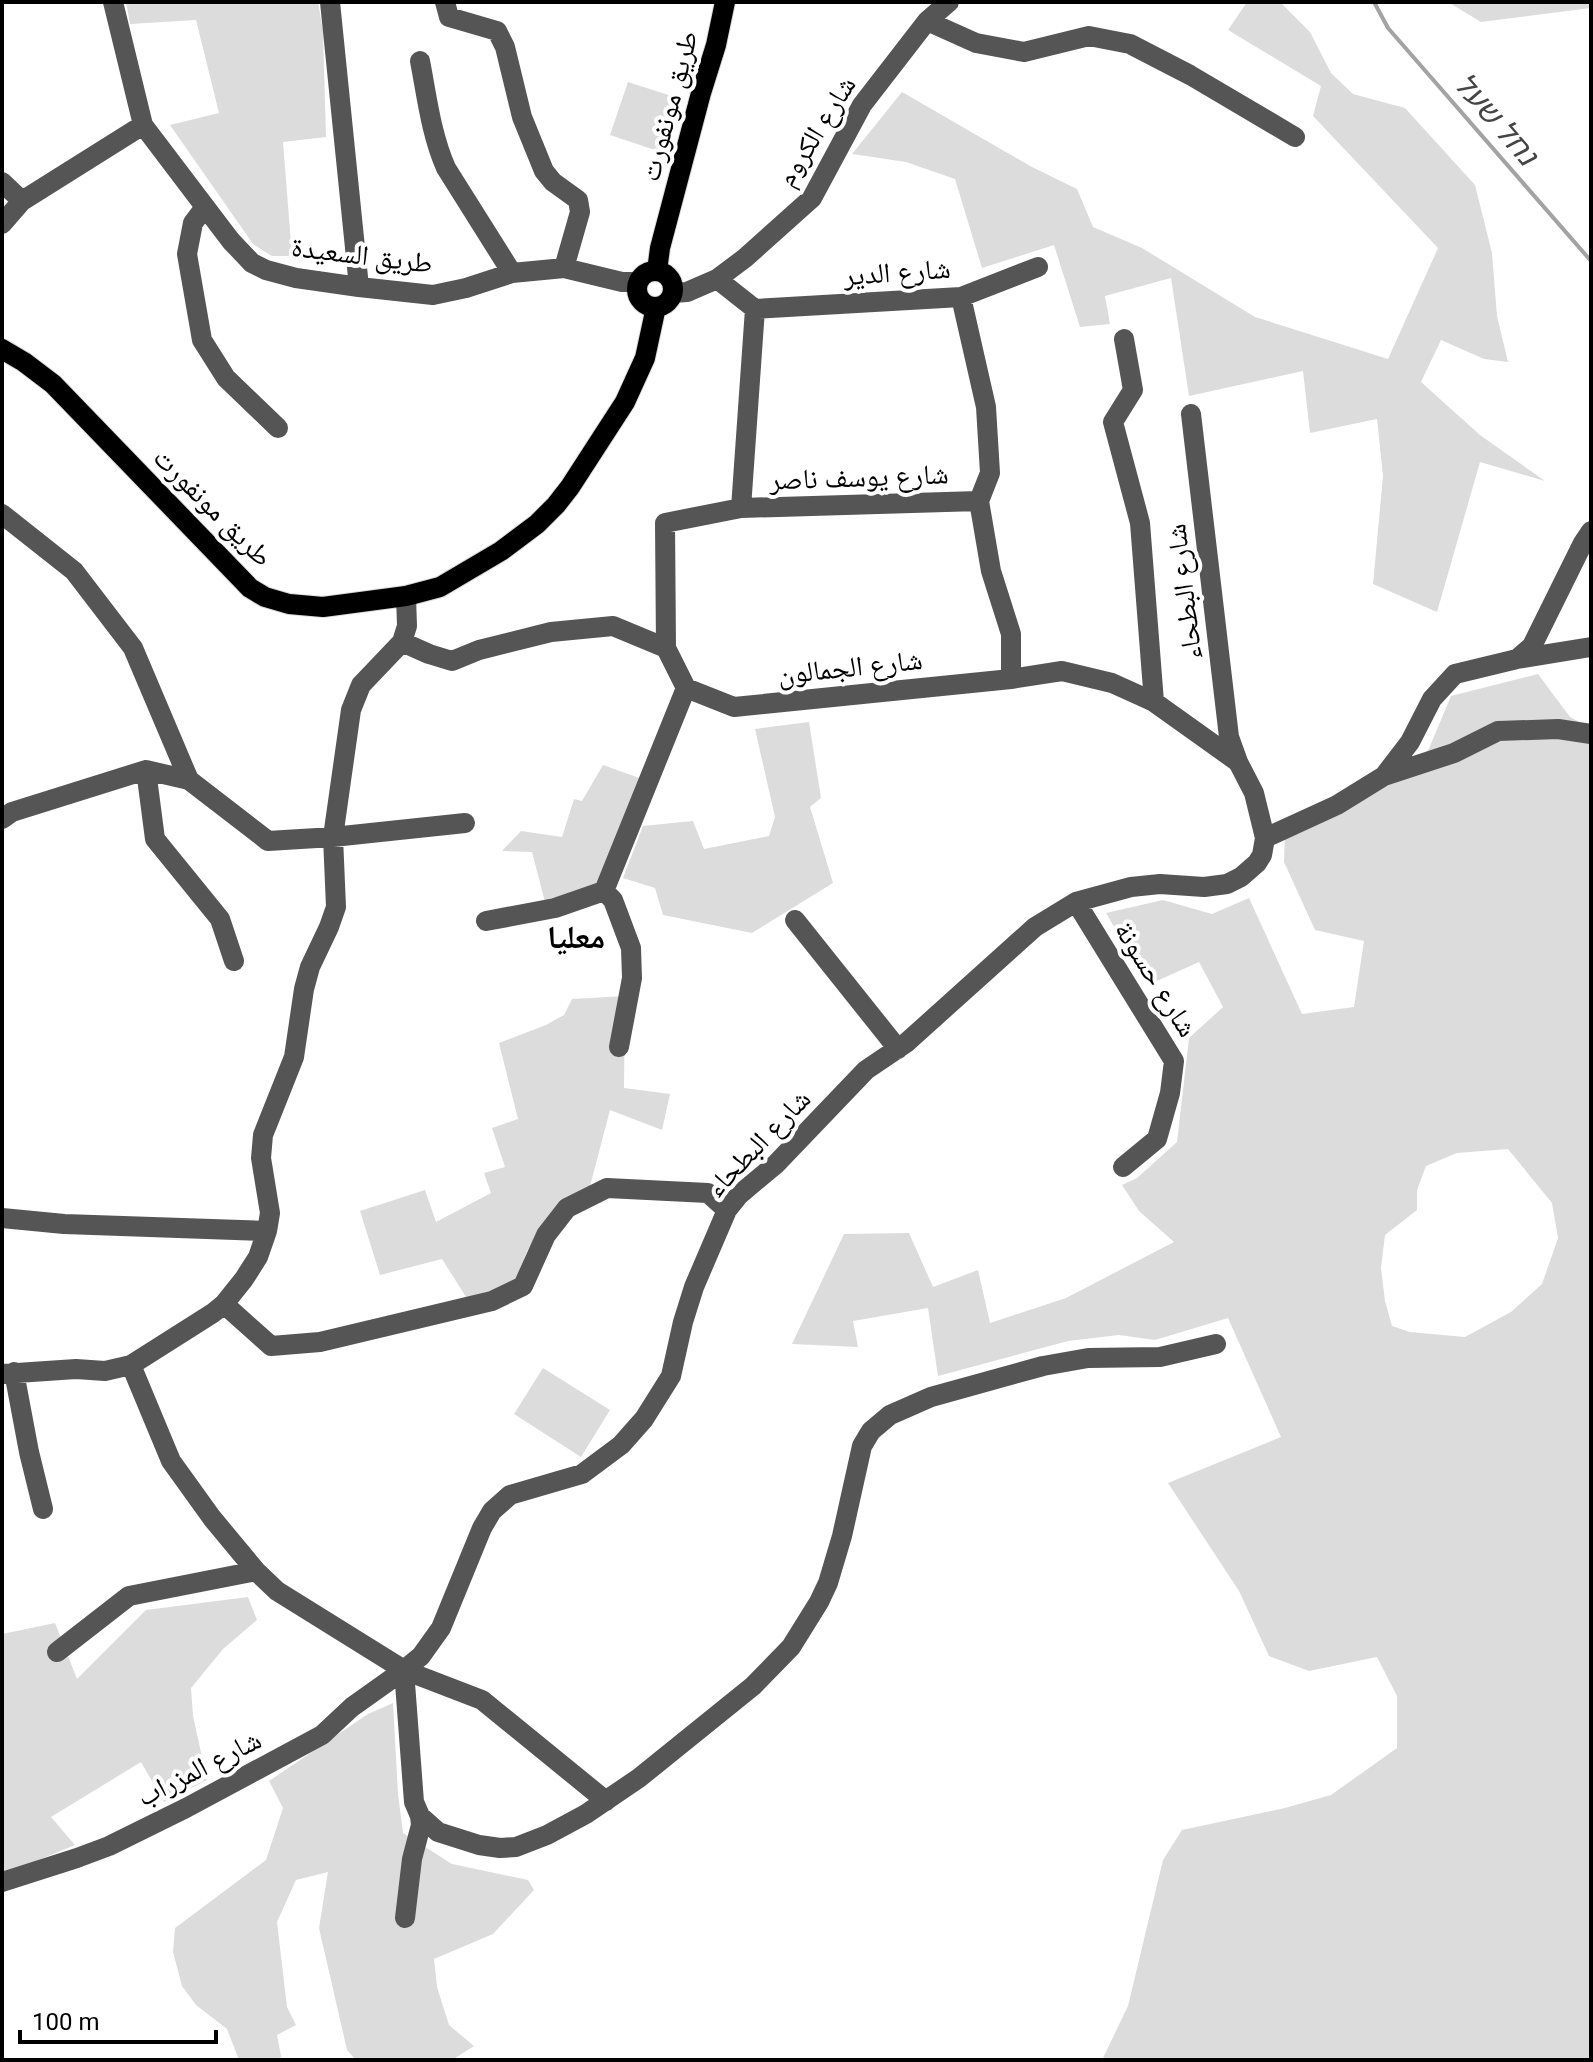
<svg xmlns="http://www.w3.org/2000/svg" width="1593" height="2062" font-family="Roboto,'Noto Naskh Arabic','Noto Sans Hebrew',sans-serif">
<style>
.green{fill:#dcdcdc;fill-rule:evenodd}
.lines{fill:none;stroke-linecap:round;stroke-linejoin:round}
.stream{stroke:#a3a3a3;stroke-width:4}
.major-casing{stroke:#dbdbdb;stroke-width:22}
.minor{stroke:#555;stroke-width:20}
.major{stroke:#000;stroke-width:20}
.labels{text-anchor:middle;dominant-baseline:central;stroke-width:8;stroke-linejoin:round;paint-order:stroke}
.street-label{font-size:28px;fill:#000;stroke:#fff}
.water-label{font-size:30px;font-style:italic;fill:#444;stroke:#fff}
.quarter-label{font-size:32px;font-weight:bold;fill:#000;stroke:#fff}
</style>
<rect width="100%" height="100%" fill="#fff"/>
<path class="green" d="M126,2h192l5,29 3,106 -43,5 9,114h-20l-19,-12 -83,-119 49,-12 -23,-93 -66,4z
M1247,2h33l30,30 21,41 22,21 52,14 70,77 17,68 5,63 11,46 -24,-3 -43,-19 -20,42 59,53 65,46 -65,-19 -43,150 -64,-28 10,-108 -6,-57 -67,14 -7,-62 -114,25 -18,-118 -66,18 5,28 -30,3 -26,-82 -72,23 -27,-89 -49,-17 -54,-8 50,-62 130,75 45,22 16,38 49,21 113,69 133,42 50,-111 -125,-132 8,-30 -93,-56z
M1448,2h143v6l-110,14z
M628,82l56,18 -17,54 -57,-19z
M1538,674l32,43 21,11v1332h-489l26,-54 35,-146 19,-30 103,-22 46,-13 66,-47v-52l-20,-39 -68,14 -40,-15 -30,-65 -71,-108 113,-46 -53,-119 -73,22 -36,-5 -51,6 -130,35 -10,-68 -75,13 5,26 -66,-3 52,-110 65,-1 24,54 45,-17 12,53 76,-25 108,-56 -35,-31 -17,-26 15,-7 40,-36 12,-104 34,-31 -24,-45 -51,23 -42,-72 57,-13 49,14 37,-16 53,116 52,-7 10,-66 -49,-11 -31,-68 1,-31 140,-73 26,-62zM1508,1149l44,54 6,35 -16,46 -31,28 -46,25 -55,-5 -18,-6 -7,-25 -4,-33 4,-33 32,-25v-20l9,-24 31,-13z
M809,722l12,76 -11,9 23,76 -81,50 -89,-18 -8,-27 -32,-10 20,-52 50,-5 11,28 65,-13 6,-19 -20,-88z
M603,765l42,15 -44,105 -56,17 -13,-50 -30,-1 19,-20 41,6 12,-38 8,2z
M625,996l-1,92 46,6 -8,36 -52,-20 -21,80 -41,30 -21,31 -11,28 -17,11 -31,10 -26,-41 -62,16 -20,-64 65,-21 11,32 55,-29 -7,-20 21,-6 -13,-39 26,-9 -19,-76 47,-18 18,-10 8,-16z
M543,1368l67,42 -29,47 -67,-43z
M248,1597l9,23 -34,29 -32,39 2,28 14,64 -43,22 -23,-40 -90,55 24,28 -73,30v-241l53,-11 22,56 69,-69z
M393,1703l5,91 5,39 49,31 76,16 6,10 -41,44 -59,25 3,28 12,38 25,21 -22,14h-96l-9,-10 -28,-122 9,-56 -32,8 -19,42 10,85 9,18 -19,10 4,21 -1,4h-41l-12,-31 -31,-24 -14,-19 -9,-34 2,-24 91,-68 17,-52 -14,-27 99,-67z"/>
<g class="lines">
<path class="stream" d="M1374,2l14,26 203,233"/>
<defs>
<path id="major" d="M657,271l3,-23 41,-155 15,-48 9,-43
M637 289a18 18 0 1 1 36 0a18 18 0 1 1-36 0Z
M2,349l22,13 29,22 197,204 15,9 24,7 34,3 83,-11 34,-9 61,-36 36,-27 19,-19 14,-18 55,-85 20,-44 11,-51"/>
</defs>
<use href="#major" class="major-casing"/>
<path class="minor" d="M113,2l30,123 88,116 21,22 14,7 30,8 63,9 74,8 33,-7 46,-15 52,-5 58,14h16
M330,2l29,285
M445,2l4,15 48,14 8,16 17,70 22,54 9,11 25,18 2,12 -16,56
M927,21l49,22 48,9 65,-16 41,8 60,31 105,62
M420,61c7,36 11,73 26,107l66,105
M2,182l20,19
M205,207l-12,16 -6,31 15,86 24,38 52,50
M2,224l20,-23 121,-76
M717,279l38,30 206,-12 77,-30
M673,293l14,-1 30,-13 28,-21 67,-60 50,-93 65,-84 22,-19
M961,297l25,110 4,66 -11,28 12,70 20,63v45
M1124,339l9,51 -20,32 27,101 14,179
M1191,414l38,323 9,25
M741,508l14,-199
M2,514l72,57 59,77 56,132 79,61 65,-4 132,-14
M666,648l-1,-125 76,-15 238,-7
M1517,659l74,-12
M146,770l9,69 65,80 14,42
M1384,776l70,-23 44,-22 60,-2 33,5
M2,819l10,-7 134,-42 43,10
M1265,838l72,-33 47,-29 26,-34 22,-43 23,-25 62,-15 15,-13 51,-103 8,-12
M604,891l9,9 18,48 1,30 -13,69
M1076,902l98,159 -4,32 -13,46 -34,28
M795,920l103,129
M486,921l69,-13 49,-17 82,-203
M2,1218l62,6 203,7
M224,1304l47,42 49,-4 172,-41 31,-15 23,-51 21,-27 40,-20 101,5 19,17
M131,1365l40,96 41,57 44,53 21,20 127,79 78,30 124,101
M14,1372l15,80 14,57
M2,1374l74,-5 29,2 26,-6 82,-52 11,-9 20,-25 14,-22 9,-26 3,-18 -9,-55 2,-23 31,-78 10,-68 6,-22 19,-40 7,-20 -3,-70 18,-127 10,-25 41,-43 5,-16 -1,-30
M57,1652l72,-56 127,-25
M404,1670l10,132 6,14 18,16 41,13 21,3 16,-1 31,-12 39,-21 53,-36 114,-92 38,-39 28,-45 9,-19 14,-47 20,-90 9,-15 19,-16 41,-18 112,-31 45,-8 72,-1 56,-13
M2,1882l75,-24 32,-12 77,-38 136,-73 30,-28 52,-37 17,-14 20,-28 41,-100 10,-17 18,-16 72,-21 39,-29 23,-26 27,-43 12,-54 11,-35 33,-77 12,-15 37,-31 90,-94 40,-27 129,-116 41,-25 55,-15 29,-3 44,3 23,-3 14,-7 16,-14 5,-8 3,-17 -11,-45 -16,-31 -84,-60 -42,-19 -50,-12 -51,8 -277,28 -48,-19 -20,-40 -53,-22 -62,6 -72,18 -27,11 -23,-7 -27,-12
M405,1918l7,-59 9,-34 -1,-9"/>
<use href="#major" class="major"/>
</g>
<g class="labels">
<g class="street-label">
<text transform="translate(669 106) rotate(-75)">طريق مونفورت</text>
<text transform="translate(816 131) rotate(-58)">شارع الكروم</text>
<text transform="translate(362 255) rotate(7)">طريق السعيدة</text>
<text transform="translate(897 272) rotate(-4)">شارع الدير</text>
<text transform="translate(859 477) rotate(-2)">شارع يوسف ناصر</text>
<text transform="translate(213 507) rotate(45)">طريق مونفورت</text>
<text transform="translate(1184 592) rotate(-97)">شارع البطحاء</text>
<text transform="translate(850 667) rotate(-6)">شارع الجمالون</text>
<text transform="translate(1156 979) rotate(58)">شارع حسونة</text>
<text transform="translate(758 1143) rotate(-46)">شارع البطحاء</text>
<text transform="translate(199 1768) rotate(-27)">شارع المزراب</text>
</g>
<g class="water-label">
<text transform="translate(1496 119) rotate(49)">נחל שעל</text>
</g>
<g class="quarter-label">
<text x="576" y="937">معليا</text>
</g>
</g>
<rect width="1593" height="2062" fill="none" stroke="#000000" stroke-width="8"/>
<path d="M20 2030v12h196v-12" fill="none" stroke="#000000" stroke-width="4"/>
<text x="32" y="2030" font-size="24" fill="#000000" stroke="#ffffff" stroke-width="6" paint-order="stroke">100 m</text>
</svg>
